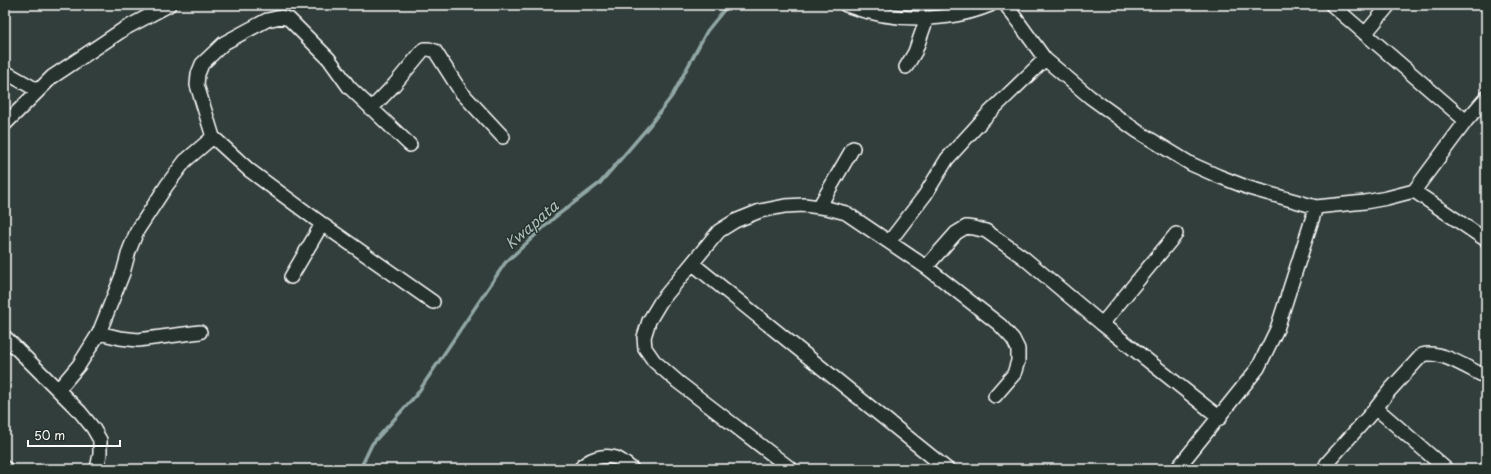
<svg xmlns="http://www.w3.org/2000/svg" width="1491" height="474" font-family="'Playpen Sans',sans-serif">
<style>
.lines{fill:none;stroke-linecap:round;stroke-linejoin:round}
.stream{stroke:#91a7a6;stroke-width:3.5}
.minor-casing{stroke:#fff;stroke-width:16}
.minor{stroke:#26332d;stroke-width:13}
.labels{text-anchor:middle;dominant-baseline:central;stroke-width:3;stroke-linejoin:round;paint-order:stroke}
.water-label{font-size:15px;font-style:italic;fill:#acbdbc;stroke:#26332d}
</style>
<rect width="100%" height="100%" fill="#323e3b"/>
<filter id="ink" filterUnits="userSpaceOnUse"><feTurbulence type="fractalNoise" baseFrequency=".025" numOctaves="2"/><feDisplacementMap in="SourceGraphic" scale="8" xChannelSelector="R" yChannelSelector="G"/><feConvolveMatrix kernelMatrix="1 2 1 2 8 2 1 2 1" color-interpolation-filters="sRGB"/></filter>
<g filter="url(#ink)">
<g class="lines">
<path class="stream" d="M360,469l12,-25 45,-50 88,-131 50,-46 45,-34 50,-58 22,-29 35,-65 21,-26"/>
<defs>
<path id="minor" d="M846,5c45,17 100,18 144,0
M1006,5l39,54 45,38 47,34 54,33 27,12 31,12 67,19 49,-5 22,-4 27,-7 52,-70 20,-23
M1332,5l134,116
M1365,34l24,-29
M906,67l9,-15 12,-34
M5,72l32,18
M371,109l23,-24 30,-36h5l6,2 26,41 42,45
M5,124l47,-47 72,-48 45,-24
M213,137l36,33 73,54 111,78
M1414,191l72,49
M819,207l34,-59
M889,242l36,-47 22,-36 41,-45 57,-55
M693,264l254,205
M926,267l30,-34 10,-6 8,1 12,3 38,27 78,66 118,94
M291,277l31,-53
M1102,324l74,-90
M99,333l21,5 18,2 62,-8
M5,337l75,75 13,16 7,12v14l-3,15
M58,390l21,-25 20,-32 24,-60 6,-22 8,-20 30,-46 18,-24 28,-24 -16,-52 1,-11 4,-10 22,-21 43,-23 14,-3 8,2 40,40 20,28 61,58
M1376,408l70,61
M5,468l1,1
M580,469c8,-10 23,-15 36,-11 5,2 11,7 16,11
M791,469l-113,-87 -24,-21 -9,-13 -1,-11 5,-16 12,-20 58,-70 16,-10 25,-10 25,-5 19,-1 23,3 19,5 80,54 74,58 13,14 5,10v12l-4,13 -19,22
M1177,469l81,-101 19,-39 39,-122
M1324,469l3,-6 49,-55 14,-18 32,-35c18,-6 47,14 64,22"/>
</defs>
<use href="#minor" class="minor-casing"/>
<use href="#minor" class="minor"/>
</g>
</g>
<g class="labels">
<g class="water-label">
<text transform="translate(531 224) rotate(-41)">Kwapata</text>
</g>
</g>
<rect width="1491" height="474" fill="none" stroke="#26332d" stroke-width="20"/>
<rect x="10" y="10" width="1471" height="454" fill="none" stroke="#fff" stroke-width="1.5" filter="url(#ink)"/>
<path d="M28 440v6h92v-6" fill="none" stroke="#ffffff" stroke-width="2"/>
<text x="34" y="440" font-size="12" fill="#ffffff" stroke="#26332d" stroke-width="3" paint-order="stroke">50 m</text>
</svg>
